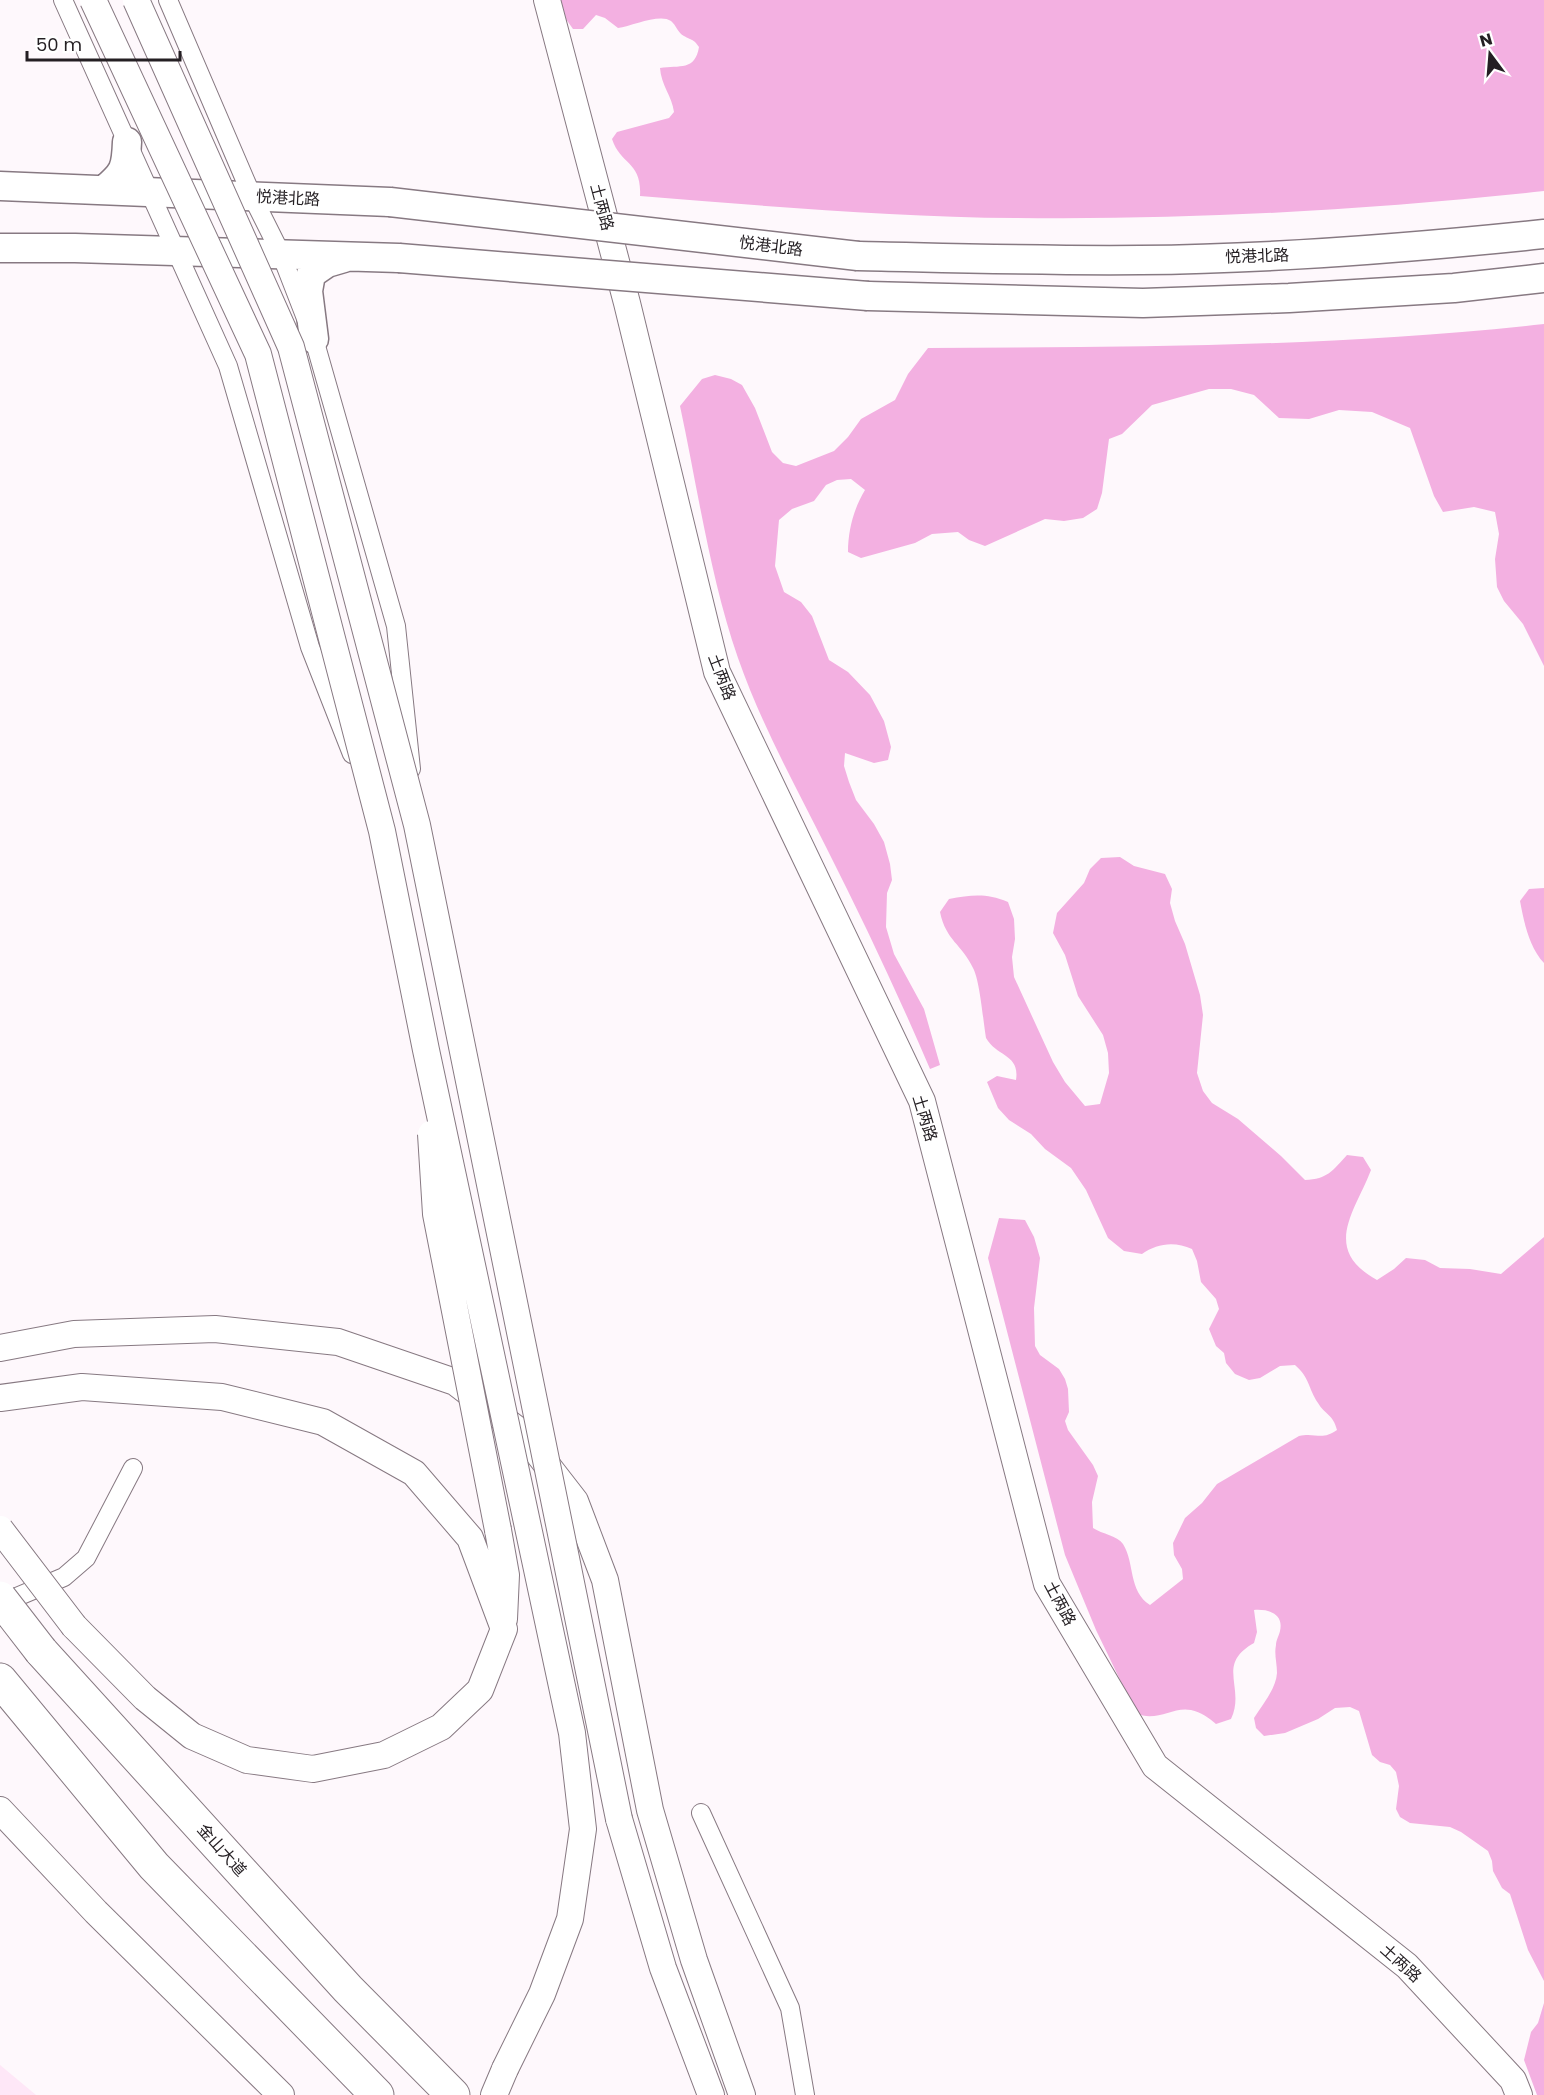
<svg xmlns="http://www.w3.org/2000/svg" width="1544" height="2095" font-family="Poppins,'Noto Sans SC',sans-serif">
<style>
.built{fill:#fee7f7}
.forest{fill:#f3b0e1}
.lines{fill:none;stroke-linecap:round;stroke-linejoin:round}
.street-casing{stroke:#877982;stroke-width:20}
.secondary-casing{stroke:#877982;stroke-width:28}
.primary-casing{stroke:#877982;stroke-width:31}
.highway-casing{stroke:#877982;stroke-width:35}
.street{stroke:#fff;stroke-width:18}
.secondary{stroke:#fff;stroke-width:26}
.primary{stroke:#fff;stroke-width:28}
.highway{stroke:#fff;stroke-width:33}
.secondary-bridge-casing{stroke:#877982;stroke-width:28;stroke-linecap:butt}
.primary-bridge-casing{stroke:#877982;stroke-width:31;stroke-linecap:butt}
.highway-bridge-casing{stroke:#877982;stroke-width:35;stroke-linecap:butt}
.secondary-bridge{stroke:#fff;stroke-width:26}
.primary-bridge{stroke:#fff;stroke-width:28}
.highway-bridge{stroke:#fff;stroke-width:33}
.labels{text-anchor:middle;dominant-baseline:central;stroke-width:4.5;stroke-linejoin:round;paint-order:stroke}
.street-label{font-size:16px;fill:#241f23;stroke:#fff}
</style>
<rect width="100%" height="100%" fill="#fef8fc"/>
<path class="built" d="M0,2065l36,30h-36z"/>
<path class="forest" d="M561,0h983v191c-175,19 -351,29 -527,27 -126,-1 -251,-12 -377,-22 2,-35 -19,-30 -28,-57l5,-7 52,-14 5,-6c-2,-16 -13,-27 -14,-44 20,-3 35,3 39,-21 -6,-9 -7,-6 -15,-11 -6,-3 -8,-11 -13,-15 -11,-8 -39,5 -53,7l-13,-10 -9,-3 -13,14h-10l-7,-10z
M1544,324v342l-21,-42 -19,-23 -7,-14 -2,-28 4,-25 -4,-22 -21,-5 -31,5 -9,-16 -24,-68 -38,-16 -33,-2 -30,9 -30,-1 -25,-23 -23,-6h-22l-57,16 -30,29 -13,5 -7,54 -5,16 -14,9 -19,3 -19,-2 -60,27 -16,-6 -11,-8 -26,2 -17,9 -54,15 -13,-6c0,-22 6,-44 17,-62l-14,-11 -14,1 -11,5 -12,16 -22,8 -13,11 -4,46 9,26 17,10 11,14 17,44 19,12 22,23 14,26 7,26 -3,13 -14,3 -29,-10 -1,13 5,16 7,18 18,24 10,18 6,22 2,16 -5,13 -1,34 8,27 30,55 16,56 -10,4c-32,-75 -67,-149 -104,-222 -31,-62 -65,-123 -88,-189 -28,-81 -40,-168 -58,-252l22,-27 13,-4 16,4 11,6 13,23 17,44 11,11 13,3 38,-15 14,-14 13,-18 34,-19 13,-26 20,-26c206,-1 411,-1 616,-24z
M1120,857l14,9 31,8 7,15 -2,14 5,18 10,23 15,51 3,20 -6,58 6,18 9,12 26,16 43,37 24,24c23,-1 27,-9 42,-25l16,2 8,13c-16,42 -50,79 6,110l17,-11 12,-11 19,2 15,8 30,1 31,5 43,-37v744l-16,-31 -18,-56 -8,-6 -9,-17 -1,-10 -4,-10 -27,-19 -11,-5 -40,-4 -10,-6 -4,-8 3,-23 -3,-14 -6,-7 -10,-3 -8,-7 -13,-44 -9,-4 -15,1 -17,11 -33,14 -21,3 -8,-8 -2,-10c8,-13 22,-29 23,-45 0,-10 -3,-19 -1,-28 0,-5 3,-9 4,-14 4,-18 -12,-22 -26,-21l3,22 -3,11c-39,22 -8,44 -23,76l-15,5c-7,-6 -15,-12 -25,-14 -18,-4 -35,13 -55,3l-40,-83 -31,-75 -77,-297 11,-40 26,2 9,17 6,21 -6,50 1,38 5,9 19,14 6,10 3,10 1,23 -4,9 3,9 25,35 5,11 -6,26 1,26c9,6 25,8 30,16 12,19 5,47 27,61l33,-26 -1,-10 -8,-14 -1,-12 12,-25 17,-15 15,-19 82,-48c16,-4 23,5 38,-6 -4,-16 -12,-15 -19,-27 -10,-15 -8,-25 -23,-38l-15,1 -20,12 -11,2 -14,-6 -9,-11 -2,-10 -8,-7 -7,-17 10,-20 -3,-10 -15,-17 -4,-21 -5,-12c-17,-8 -35,-6 -50,5l-18,-3 -16,-13 -22,-48 -15,-22 -26,-19 -14,-15 -22,-14 -11,-12 -11,-26 10,-6 19,4c4,-26 -19,-23 -30,-42 -3,-18 -6,-57 -13,-70 -11,-24 -27,-27 -33,-56l9,-13c23,-4 37,-6 59,3l6,17 1,20 -3,18 2,20 39,85 12,20 20,24 15,-2 9,-31 -1,-20 -5,-18 -25,-39 -13,-41 -12,-22 4,-20 27,-30 6,-14 11,-11z
M1544,888v75c-15,-16 -20,-41 -24,-62l9,-12z
M1544,2003v92h-7l-13,-35 7,-28 7,-9z"/>
<g class="lines">
<defs>
<path id="street" d="M63,0l165,366 82,281 42,107
M168,0l84,196 29,58 33,85 82,287 15,143
M0,1604l64,-27 22,-19 47,-90
M701,1813l89,195 15,87"/>
<path id="secondary" d="M547,0l80,303 90,369 205,429 125,483 108,182 252,200 106,114 6,15
M0,1348l74,-14 141,-5 123,13 117,40 68,52 52,67 30,79 45,230 44,150 48,135
M0,1398l82,-11 140,10 101,25 91,51 56,65 34,91 -24,61 -39,37 -57,28 -71,14 -66,-9 -55,-24 -47,-38 -71,-72
M498,1530l8,45 -2,44
M0,1810l96,102 185,183
M619,1819l44,149 48,127
M494,2095l11,-26"/>
<path id="primary" d="M0,186l390,16
M104,190c20,-17 22,-21 23,-48
M0,248h75l324,10
M858,256c94,2 188,5 282,4 135,-1 270,-12 404,-26
M868,296l275,7 146,-5 165,-10 90,-10
M314,339l-6,-48 3,-17 16,-11 17,-5"/>
<path id="highway" d="M41,1651l307,338 105,106
M0,1680l154,186 223,229"/>
</defs>
<use href="#street" class="street-casing"/>
<use href="#secondary" class="secondary-casing"/>
<use href="#primary" class="primary-casing"/>
<use href="#highway" class="highway-casing"/>
<use href="#street" class="street"/>
<use href="#secondary" class="secondary"/>
<use href="#primary" class="primary"/>
<use href="#highway" class="highway"/>
<defs>
<path id="secondary-bridge" d="M93,0l165,354 124,477 44,219 146,683 11,96 -13,90 -28,75 -37,75
M136,0l155,347 126,478 202,994
M431,1134l5,80 62,316
M0,1529l74,97"/>
<path id="primary-bridge" d="M390,202l468,54
M399,258l469,38"/>
<path id="highway-bridge" d="M0,1598l41,53"/>
</defs>
<use href="#secondary-bridge" class="secondary-bridge-casing"/>
<use href="#primary-bridge" class="primary-bridge-casing"/>
<use href="#highway-bridge" class="highway-bridge-casing"/>
<use href="#secondary-bridge" class="secondary-bridge"/>
<use href="#primary-bridge" class="primary-bridge"/>
<use href="#highway-bridge" class="highway-bridge"/>
</g>
<g class="labels">
<g class="street-label">
<text transform="translate(288 198) rotate(3)">悦港北路</text>
<text transform="translate(602 207) rotate(75)">土两路</text>
<text transform="translate(771 246) rotate(7)">悦港北路</text>
<text transform="translate(1257 256) rotate(-2)">悦港北路</text>
<text transform="translate(722 677) rotate(69)">土两路</text>
<text transform="translate(925 1118) rotate(73)">土两路</text>
<text transform="translate(1060 1603) rotate(62)">土两路</text>
<text transform="translate(222 1850) rotate(48)">金山大道</text>
<text transform="translate(1401 1963) rotate(42)">土两路</text>
</g>
</g>
<g transform="translate(1490 54) rotate(344)" stroke="#ffffff" stroke-width="4.5" paint-order="stroke">
<path d="M0-4.5L10 22L0 15L-10 22Z" fill="#241f23"/>
<text y="-9" font-size="16" font-weight="bold" text-anchor="middle" fill="#241f23">N</text>
</g>
<path d="M27 51v9h153v-9" fill="none" stroke="#241f23" stroke-width="3"/>
<text x="36" y="51" font-size="18" fill="#241f23" stroke="#ffffff" stroke-width="4.5" paint-order="stroke">50 m</text>
</svg>
